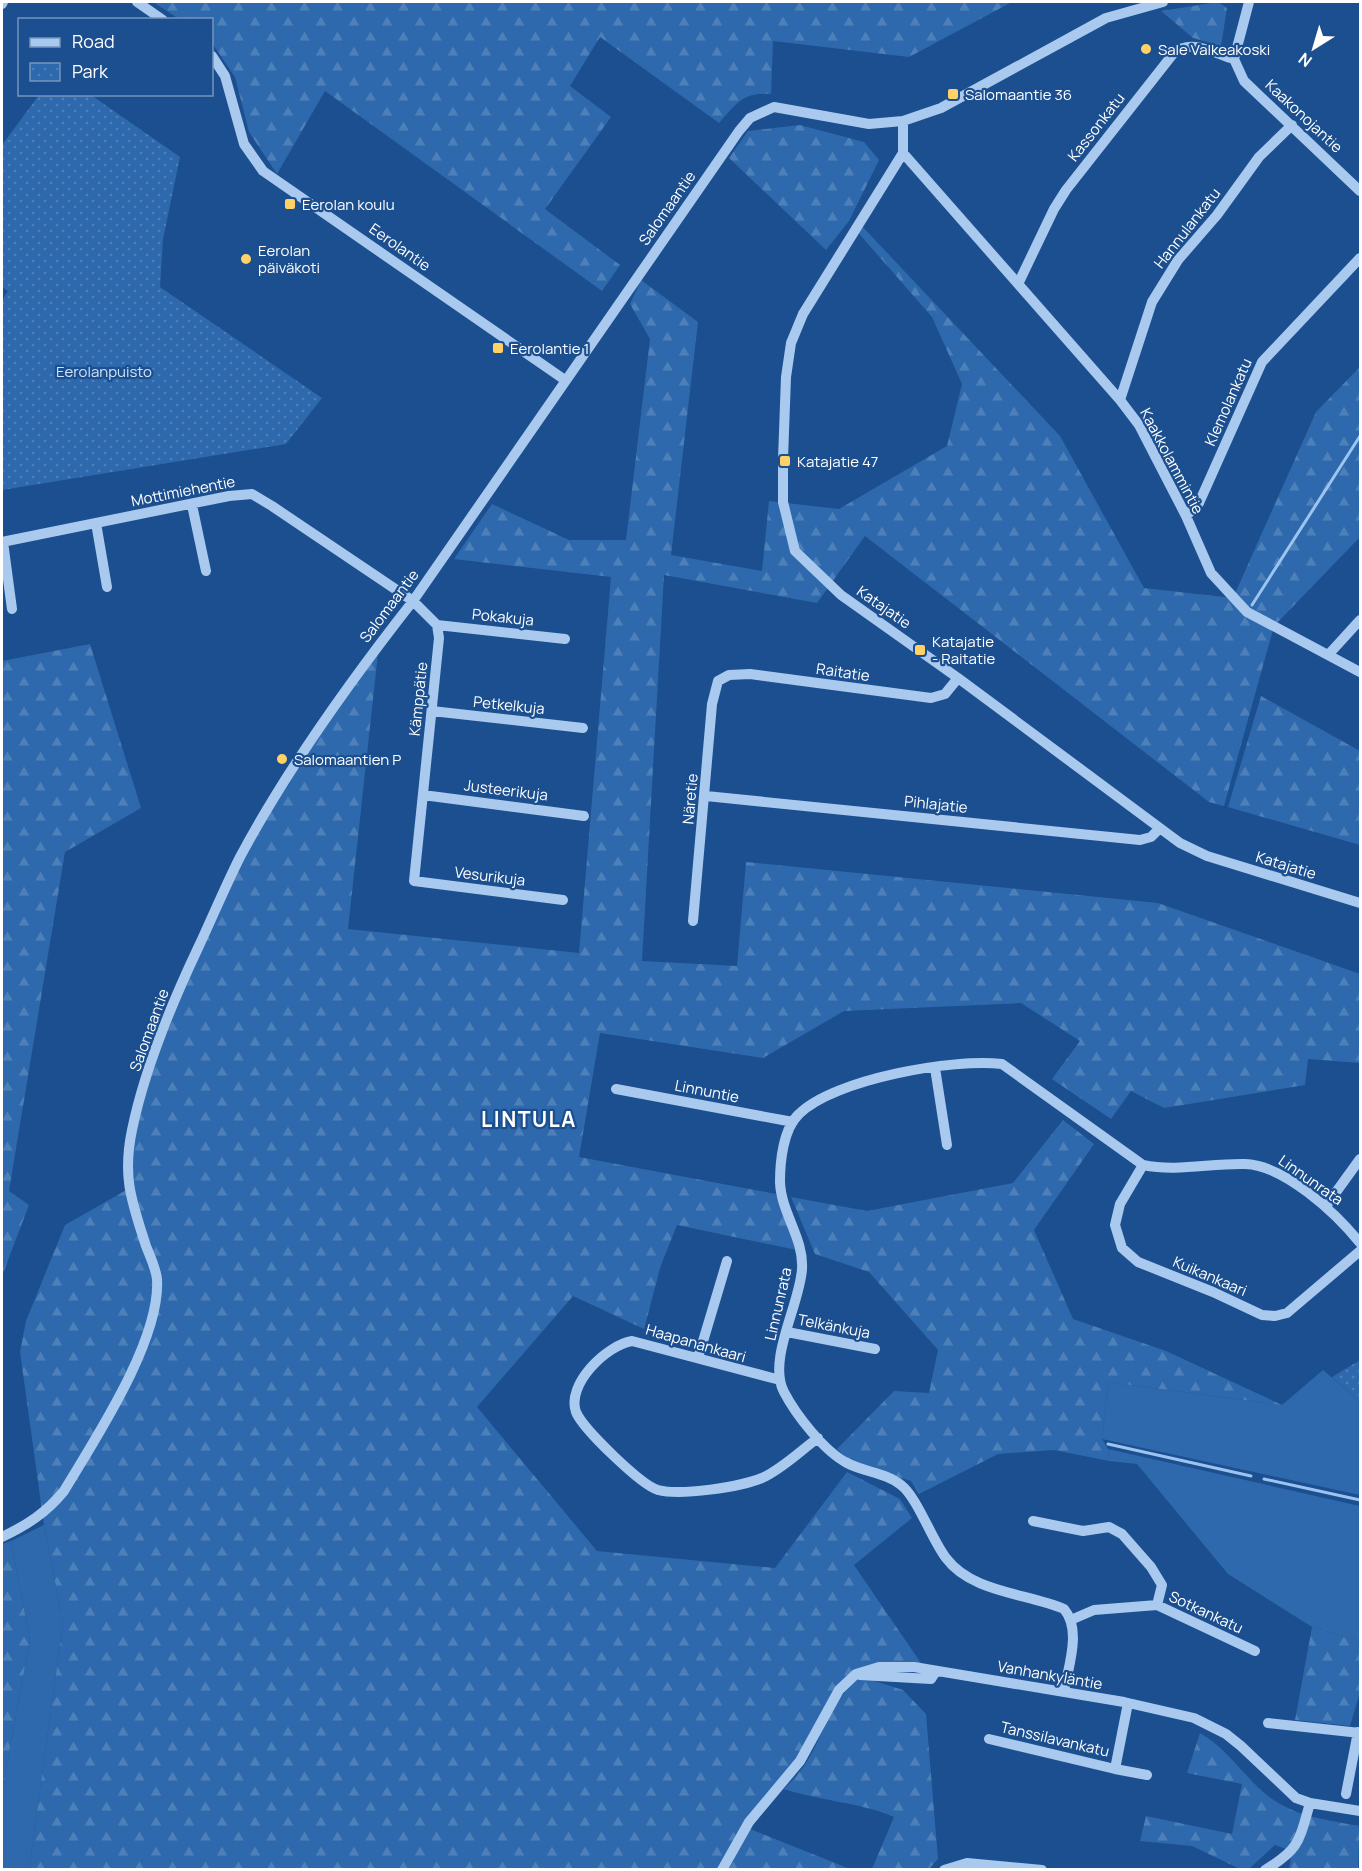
<svg xmlns="http://www.w3.org/2000/svg" width="1362" height="1871" font-family="Manrope,sans-serif">
<style>
.grass{fill:#2e69ad}
.forest{fill:url(#forest-firs)}
.park{fill:url(#park-dots)}
.lines{fill:none;stroke-linecap:round;stroke-linejoin:round}
.stream{stroke:#9cc4f0;stroke-width:3}
.minor{stroke:#a9c9ee;stroke-width:10}
.poi-dot{fill:#ffd166;stroke:#1b4f8f;stroke-width:2}
.labels{text-anchor:middle;dominant-baseline:central;stroke-width:4.5;stroke-linejoin:round;paint-order:stroke}
.poi-label{font-size:15px;fill:#fff;stroke:#1b4f8f;text-anchor:start}
.street-label{font-size:15px;fill:#fff;stroke:#1b4f8f}
.park-label{font-size:15px;fill:#cfe3fa;stroke:#1b4f8f}
.district-label{font-size:21px;font-weight:bold;letter-spacing:1.5px;fill:#fff;stroke:#1b4f8f}
</style>
<defs>
<pattern id="forest-firs" width="22" height="20" patternUnits="userSpaceOnUse" patternTransform="scale(1.5)"><rect width="22" height="20" fill="#2e69ad"/><path d="M5 1l3.5 6h-7zM16 11l3.5 6h-7z" fill="#4d80b9"/></pattern>
<pattern id="park-dots" width="8" height="8" patternUnits="userSpaceOnUse" patternTransform="scale(1.5)"><rect width="8" height="8" fill="#2e69ad"/><path d="M2 2h.1M6 6h.1" fill="none" stroke="#4d80b9" stroke-width="1.8" stroke-linecap="round"/></pattern>
</defs>
<rect width="100%" height="100%" fill="#1b4f8f"/>
<path class="grass" d="M1323,1370l37,31v94l-258,-56 6,-57 174,23z
M1108,1449l252,57v135l-48,-14 -84,-53 -91,-110 -28,-3z
M44,1525l19,98 -34,246 -27,1v-80l28,-150 -19,-99z"/>
<path class="forest" d="M153,2h859l-103,55 -136,-16 -2,53c-28,-2 -34,9 -52,29l-119,-86 -30,49 41,31 -66,92 75,56 -18,26 -277,-200 -48,83 -28,-42 -14,-55 -23,-34v-23l-33,-1z
M1218,2l9,6 -6,38 -28,-8 -32,-27z
M800,125l64,17 15,18 -30,61 -23,29 -97,-92 19,-27z
M859,223l201,213 84,152 89,10 83,-186 44,-45v170l-86,89 -50,180 -15,-4 -344,-266 -48,67 -153,-28 -22,386 95,5 9,-104 412,41 202,71v89l-52,-4 -3,26 -141,23 -33,-17 -20,28 -59,-40 28,-38 -59,-38 -177,8 -81,47 -163,-25 -21,124 197,37 21,56 -120,-25 -16,40 -17,64 -71,-33 -96,111 120,144 178,17 72,-96 53,27 12,19 -58,47 71,104 -46,-2 -40,23 -39,71 -51,61 -27,47h-693l34,-246 -19,-98 -24,-173 6,-31 39,-96 63,-36 4,-60 24,-80 84,-190 139,-215 -31,285 231,24 32,-376 -157,-18 38,-55 77,36h57l24,-201 -20,-35 11,-24 57,42 -27,233 91,16 7,-70 70,8 108,-63 15,-62 -30,-67 -77,-88z
M90,644l51,164 -76,44 -56,339 20,14 -27,71v-615z
M1261,696l99,55v94l-132,-38z
M1063,1120l31,24 -60,86 39,89 93,32 116,54 -174,-23 -6,57 6,10 1,12 -55,-11 -56,4 -79,40 -8,-13 -58,-18 -16,-14 57,-58 35,2 9,-43 -69,-78 -54,-18 -24,-57 76,14 146,-28z
M11,1541l19,99 -28,150v-246z
M1312,1627l48,14v51l-10,34 -55,-6z
M862,1677l41,13 23,24 12,145 -9,10h-57l22,-52c-35,-15 -74,-16 -110,-28 8,-8 16,-17 22,-26 19,-29 25,-67 56,-86z
M1200,1733c27,15 44,44 68,63 28,21 59,24 92,30l-2,43h-69l3,-18 -17,-6 -26,24h-9l-48,-23 -52,-5 6,-25 86,18 10,-50 -55,-11z
M750,1829l100,40 -123,1z"/>
<path class="park" d="M39,95h52l89,62 -17,82 -3,48 162,111 -36,46 -284,46v-190l6,-9 -6,-4v-142z
M1360,1360v41l-28,-24z"/>
<g class="lines">
<path class="stream" d="M1252,605l108,-169
M1108,1444l143,32
M1264,1479l96,21"/>
<path class="minor" d="M137,2l26,18
M2,4l1,-2
M212,56l13,20 19,68 19,27 302,209
M1234,59l10,22 116,110
M1234,59l15,-57
M903,121v32l-100,161 -12,29 -5,34 -3,82v43l12,49 46,44 117,83 222,165 27,13 153,47
M903,153l217,247 19,25 47,91 25,57 36,39 113,60
M1019,282l35,-73 12,-19 107,-136c18,-16 40,-1 61,5
M1120,400l32,-98 26,-42 39,-45 42,-58 33,-32
M192,505l14,66
M1186,516l13,-13 63,-141 98,-104
M96,523l11,64
M2,542l227,-46 23,-2 20,12 141,95 24,24 2,13 -25,243 149,19
M3,542l9,67
M437,625l128,14
M1329,654l31,-34
M432,711l151,17
M423,795l161,21
M706,796l434,44 11,-3 8,-8
M693,921l19,-217 6,-23 11,-6 21,-1 181,24 14,-4 13,-16
M935,1068l12,77
M616,1089l177,33
M1143,1165l-23,39 -5,21 7,23 16,14 75,30 49,23 13,1 12,-3 73,-62
M1326,1206l34,-47
M787,1332l88,17
M698,1358l29,-97
M780,1380l-148,-39c-25,4 -66,43 -56,71 7,17 65,73 82,78 23,6 82,-3 104,-12 20,-9 38,-27 56,-40
M1033,1521l50,10 26,-4 13,7 29,33 11,18 -5,20
M2,1537c25,-12 44,-24 62,-46 31,-52 97,-151 93,-212 -1,-10 -7,-23 -11,-33 -14,-44 -24,-68 -14,-116 13,-63 39,-125 66,-182 14,-30 27,-61 42,-91 47,-88 111,-177 173,-256l326,-470 11,-13 24,-11 95,17 34,-3 38,-13 165,-90 57,-16
M1073,1619l21,-9 63,-5 98,46
M860,1675l71,4 5,-8
M1064,1692c4,-25 18,-62 0,-83 -37,-16 -92,-16 -118,-51 -14,-18 -29,-61 -45,-73 -14,-12 -37,-13 -54,-22 -23,-12 -51,-48 -63,-71 -17,-32 16,-88 18,-123 2,-31 -21,-56 -22,-87 0,-20 3,-53 19,-68 35,-35 155,-56 203,-50l141,101c34,7 68,-2 102,-1 39,1 91,49 115,79
M1268,1723l92,10
M989,1739l126,30 13,-66
M1115,1769l32,6
M1346,1794l12,-62
M722,1870l27,-48 51,-61 39,-71 17,-16 23,-7h35l210,35 70,16 32,16 15,12 55,52 14,5 50,8
M944,1870l23,-7 75,7
M1265,1870c35,-21 34,-29 45,-67"/>
</g>
<g class="poi-dot">
<circle cx="1146" cy="49" r="6"/>
<rect x="947" y="88" width="12" height="12" rx="3"/>
<rect x="284" y="198" width="12" height="12" rx="3"/>
<circle cx="246" cy="259" r="6"/>
<rect x="492" y="342" width="12" height="12" rx="3"/>
<rect x="779" y="455" width="12" height="12" rx="3"/>
<rect x="914" y="644" width="12" height="12" rx="3"/>
<circle cx="282" cy="759" r="6"/>
</g>
<g class="labels">
<g class="poi-label">
<text x="1158" y="49">Sale Valkeakoski</text>
<text x="965" y="94">Salomaantie 36</text>
<text x="302" y="204">Eerolan koulu</text>
<text x="258" y="250">Eerolan<tspan x="258" dy="17">päiväkoti</tspan></text>
<text x="510" y="348">Eerolantie 1</text>
<text x="797" y="461">Katajatie 47</text>
<text x="932" y="641">Katajatie<tspan x="932" dy="17">- Raitatie</tspan></text>
<text x="294" y="759">Salomaantien P</text>
</g>
<g class="street-label">
<text transform="translate(1304 116) rotate(43)">Kaakonojantie</text>
<text transform="translate(1096 127) rotate(-52)">Kassonkatu</text>
<text transform="translate(667 208) rotate(-55)">Salomaantie</text>
<text transform="translate(1187 228) rotate(-52)">Hannulankatu</text>
<text transform="translate(400 247) rotate(35)">Eerolantie</text>
<text transform="translate(1228 402) rotate(-66)">Klemolankatu</text>
<text transform="translate(1172 461) rotate(62)">Kaakkolammintie</text>
<text transform="translate(183 491) rotate(-11)">Mottimiehentie</text>
<text transform="translate(389 606) rotate(-53)">Salomaantie</text>
<text transform="translate(884 607) rotate(35)">Katajatie</text>
<text transform="translate(503 617) rotate(6)">Pokakuja</text>
<text transform="translate(843 672) rotate(8)">Raitatie</text>
<text transform="translate(418 699) rotate(-84)">Kämppätie</text>
<text transform="translate(509 705) rotate(6)">Petkelkuja</text>
<text transform="translate(506 790) rotate(7)">Justeerikuja</text>
<text transform="translate(690 799) rotate(-85)">Näretie</text>
<text transform="translate(936 804) rotate(6)">Pihlajatie</text>
<text transform="translate(1286 865) rotate(17)">Katajatie</text>
<text transform="translate(490 876) rotate(7)">Vesurikuja</text>
<text transform="translate(149 1030) rotate(-70)">Salomaantie</text>
<text transform="translate(707 1091) rotate(11)">Linnuntie</text>
<text transform="translate(1311 1180) rotate(35)">Linnunrata</text>
<text transform="translate(1210 1276) rotate(23)">Kuikankaari</text>
<text transform="translate(778 1304) rotate(-77)">Linnunrata</text>
<text transform="translate(834 1326) rotate(11)">Telkänkuja</text>
<text transform="translate(696 1343) rotate(16)">Haapanankaari</text>
<text transform="translate(1206 1612) rotate(25)">Sotkankatu</text>
<text transform="translate(1050 1675) rotate(10)">Vanhankyläntie</text>
<text transform="translate(1055 1739) rotate(13)">Tanssilavankatu</text>
</g>
<g class="park-label">
<text x="104" y="371">Eerolanpuisto</text>
</g>
<g class="district-label">
<text x="529" y="1119">LINTULA</text>
</g>
</g>
<rect width="1362" height="1871" fill="none" stroke="#ffffff" stroke-width="6"/>
<rect x="18" y="18" width="195" height="78" fill="#1b4f8f" stroke="#7695bc" stroke-width="1.5"/>
<rect x="30" y="38" width="30" height="9" fill="#a9c9ee" stroke="#7695bc" stroke-width="1.5"/>
<text x="72" y="48" font-size="18" fill="#ffffff">Road</text>
<rect x="30" y="63" width="30" height="18" fill="url(#park-dots)" stroke="#7695bc" stroke-width="1.5"/>
<text x="72" y="78" font-size="18" fill="#ffffff">Park</text>
<g transform="translate(1314 48) rotate(217)" stroke="#1b4f8f" stroke-width="4.5" paint-order="stroke">
<path d="M0-4.5L10 22L0 15L-10 22Z" fill="#ffffff"/>
<text y="-9" font-size="16" font-weight="bold" text-anchor="middle" fill="#ffffff">N</text>
</g>
</svg>
